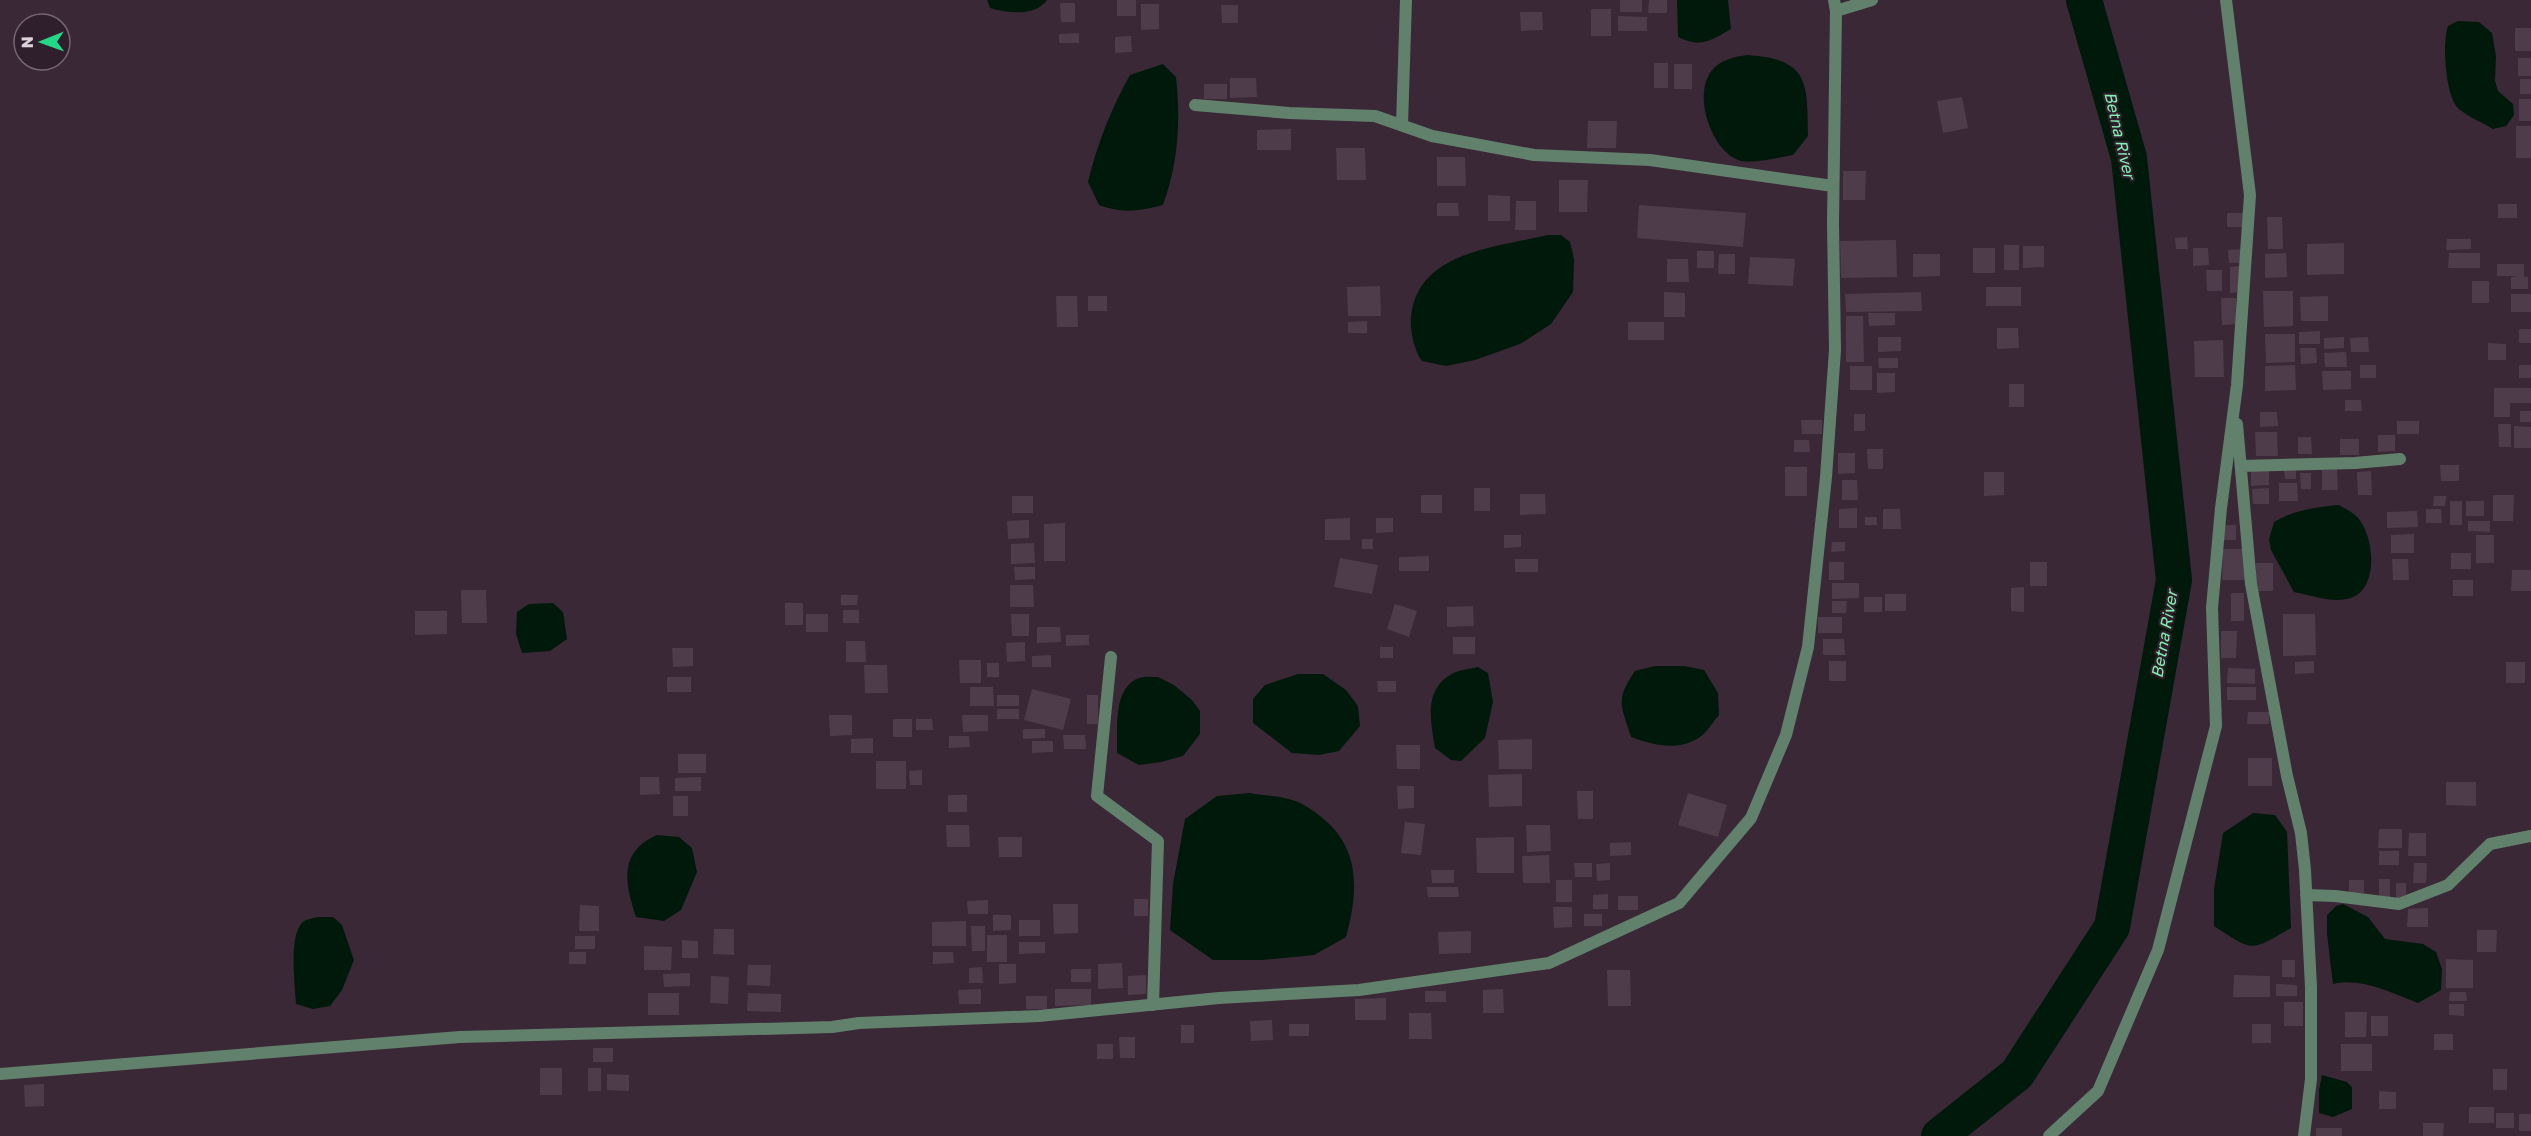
<svg xmlns="http://www.w3.org/2000/svg" width="2531" height="1136" font-family="'Golos Text',sans-serif">
<style>
.water{fill:#01190b}
.lines{fill:none;stroke-linecap:round;stroke-linejoin:round}
.river{stroke:#01190b;stroke-width:36}
.building{fill:#4f3c4a}
.street{stroke:#62816d;stroke-width:12}
.labels{text-anchor:middle;dominant-baseline:central;stroke-width:4.5;stroke-linejoin:round;paint-order:stroke}
.water-label{font-size:16px;font-style:italic;fill:#82f0b0;stroke:#2f1e2b}
</style>
<rect width="100%" height="100%" fill="#3a2836"/>
<path class="water" d="M987,0h60c-12,17 -40,13 -57,8z
M1677,0h51l3,29c-21,12 -30,19 -53,8z
M2458,21l21,1 13,11 4,23 -1,25 3,10 15,13 1,11 -8,11 -13,3c-11,-7 -25,-12 -34,-20 -14,-12 -17,-67 -11,-83z
M1747,55c63,4 60,28 61,81l-15,19c-13,2 -42,10 -55,5 -28,-11 -47,-69 -24,-92 9,-9 21,-11 33,-13z
M1163,64l13,13c5,44 2,87 -13,128 -24,6 -40,9 -64,0l-11,-23c9,-38 23,-73 42,-107z
M1548,235h13l9,7 4,17 -1,33 -22,32 -31,20 -45,16 -29,6 -24,-5c-8,-11 -12,-30 -11,-44 6,-66 87,-70 137,-82z
M2339,505c5,3 11,6 16,10 19,16 25,71 -2,82 -19,8 -41,-2 -59,-5l-23,-42 -2,-11 5,-17c20,-12 42,-15 65,-17z
M553,603l10,9 4,27 -17,12 -28,2 -6,-19 1,-22 12,-8z
M1655,666h29l20,4 14,23 1,22c-6,7 -12,17 -19,22 -22,15 -47,8 -69,0 -10,-32 -16,-37 4,-66z
M1478,667l10,6 5,29 -8,36 -24,23 -10,-1 -16,-12c-4,-26 -12,-56 15,-73 7,-5 19,-6 28,-8z
M1298,674h25l23,16 12,16 2,20 -21,25 -20,4 -27,-2 -39,-30v-24l12,-14z
M1158,677l16,8 18,15 8,11v23l-17,22 -22,6 -22,3 -22,-12c1,-23 -5,-65 22,-75 6,-2 13,-1 19,-1z
M1250,793c15,3 36,3 50,10 58,31 62,76 46,134l-32,18 -52,5h-49l-43,-30 3,-46 12,-65 32,-23z
M2253,813l22,2 12,17 4,96c-42,24 -37,24 -77,-2v-37l9,-56z
M657,835l22,2 13,11 5,24 -16,38 -17,11 -28,-4c-11,-33 -18,-65 21,-82z
M2343,904l25,13 17,22 38,5 13,8 6,17 -1,21 -23,13c-26,-10 -58,-26 -85,-19l-6,-50v-19l9,-9z
M318,917h15l9,8 12,35 -12,30 -12,16 -17,3 -17,-5c-1,-19 -8,-71 8,-83 4,-2 9,-3 14,-4z
M2322,1075l25,7 5,5v22l-19,8 -14,-4v-23z"/>
<g class="lines">
<path class="river" d="M1939,1136l78,-62 95,-147 62,-347 -45,-422 -45,-158"/>
</g>
<path class="building" d="M1117,0h19v16h-19z
M1620,0h22v12h-22z
M1649,0h18v13h-19z
M1060,3h15v19h-14z
M1141,4h18v25l-18,1z
M1221,5h17v18h-16z
M1591,9h20v27h-20z
M1520,12h22l1,18 -22,1z
M1618,16l29,1v14h-29z
M2515,28h16v23h-16z
M1079,33v10h-20v-9z
M1131,36l1,16 -17,1v-16z
M2518,58h13v18h-13z
M1654,63h14v25h-14z
M1674,64h18v25h-18z
M1230,78h26l1,19 -27,1z
M2520,79h11v15h-11z
M1204,84h23v15h-23z
M1962,97l6,31 -25,5 -6,-32z
M2519,99h12v22h-12z
M1588,121h29l-1,27h-29z
M2516,126h15v32h-15z
M1291,129v21h-34v-20z
M1336,148h29l1,32h-29z
M1437,157h28l1,29h-29z
M1843,171h23l-1,29h-22z
M1559,180h29l-1,32h-28z
M1488,195l22,1v25h-22z
M1516,201h20v29h-21z
M1437,203h21l1,13h-22z
M2498,204h19v14h-19z
M1639,205l107,8 -3,34 -106,-9z
M2227,213h16v14h-16z
M2267,217h15l1,32h-15z
M2187,237l1,12h-12l-1,-11z
M2447,239h24v10l-25,1z
M1896,240l1,37 -56,1 -1,-37z
M2344,243v31l-37,1v-31z
M2004,245h15v25h-15z
M2023,246h21v21l-21,1z
M1973,248h22v25h-22z
M2193,248h15l1,17 -16,1z
M2242,249v14h-13l-1,-13z
M1697,251h17v17h-17z
M2286,253l1,24 -22,1v-24z
M2449,253h31v15h-32z
M1719,254h16v20h-17z
M1913,254h27v22l-27,1z
M1750,257l45,2 -2,27 -45,-2z
M1667,259h21l1,23h-22z
M2497,264h27v13h4v12h-17v-12l7,-1h-21z
M2240,266l1,26 -11,1v-26z
M2206,270h16v21h-15z
M2472,281h17v22h-17z
M1380,286l1,30h-33l-1,-29z
M1986,287h35v19h-35z
M2263,291h30v35l-29,1z
M1664,292l21,1v24h-21z
M1921,292l1,19 -76,1 -1,-18z
M2511,294h20v18h-20z
M1056,296h21l1,31h-21z
M1088,296h19v15h-19z
M2328,296v25h-27l-1,-24z
M2221,298h15l1,26 -15,1z
M1868,313h27v12l-26,1z
M1846,316h17l1,46h-18z
M1367,321v12h-19v-11z
M1628,322h36v18h-36z
M1997,328h21l1,20 -22,1z
M2519,329h12v14h-12z
M2320,331v13h-21v-12z
M2265,334h30v28l-29,1z
M1878,337h23v14l-23,1z
M2344,337v11l-20,1v-11z
M2368,337l1,15h-18l-1,-14z
M2223,340l1,37h-29l-1,-36z
M2488,343l18,1v16h-18z
M2300,348h16l1,15 -16,1z
M2346,352l1,15h-22l-1,-14z
M1878,358h20v10h-19z
M2295,365l1,25 -31,1v-25z
M2360,365h16v13h-16z
M2519,365h12v13h-12z
M1850,366h22v24h-22z
M2322,371h29v18l-28,1z
M1877,373h18v19l-18,1z
M2009,384h15v23h-15z
M2494,388h37v15h-21v14h-16z
M2345,400h16l1,11h-17z
M2520,411h11v11h-11z
M2260,412h17l1,14 -18,1z
M1854,414h11v17h-11z
M1801,420h21v14h-20z
M2397,421h22v13h-22z
M2498,424h13v23h-12z
M2514,426l17,1v21h-17z
M2255,432h22l1,24h-22z
M2378,435h17v16l-17,1z
M2298,437h13l1,17h-14z
M2340,439h19v16h-19z
M1794,440h15l1,12h-16z
M1867,449h16v20h-15z
M1838,453h17v20l-17,1z
M2440,465h19v16h-18z
M1785,467h22v29h-22z
M2251,469h18v16l-18,1z
M2284,469h12v10h-11z
M2337,469l1,21h-16v-20z
M2371,471l1,24h-14l-1,-23z
M1984,472h20v23l-20,1z
M2300,473h11v16h-10z
M1842,480h15l1,20h-16z
M2279,483h18l1,18h-19z
M1474,488h16v23h-16z
M2269,488v16h-16l-1,-15z
M1520,494h25l1,20 -26,1z
M1421,495h21v18h-21z
M2493,495h21l-1,26h-20z
M1012,496h21v17h-21z
M2434,496h12l-1,10h-12z
M2450,501h12v24h-12z
M2466,501h18v15h-18z
M1857,508v20h-18v-19z
M1883,509h17l1,20h-18z
M2426,509h15l1,14h-16z
M2417,511l1,16 -31,1v-16z
M1865,517h12v8h-12z
M1350,518v22h-25v-21z
M1376,518h17v14l-17,1z
M1029,520v18l-21,1 -1,-18z
M2468,521h22v11l-22,-1z
M1065,523v38h-21v-37z
M2221,525h15v15h-16z
M2414,534v19h-23v-18z
M1504,535h17v12l-17,1z
M2476,535h18v28h-18z
M1362,539h11v10h-11z
M1832,542h13v9l-14,1z
M1034,543l1,20 -24,1v-20z
M2223,549h22v31h-23z
M2451,553h20v16h-20z
M1429,556v15h-30v-14z
M1340,558l38,7 -6,29 -38,-7z
M1515,559h23v13h-23z
M2392,559h16l1,21h-16z
M1829,562h15v18h-15z
M2030,562h17v24h-17z
M2256,563h17v28h-17z
M1014,567h21v12l-20,1z
M2512,570h19v21h-20z
M2453,580h20v16h-20z
M1832,583h27v15l-27,1z
M1010,585h23l1,22h-24z
M2024,587v25l-13,-1v-23z
M461,590h25l1,33h-25z
M2231,593h13v28h-13z
M1885,594h21v17h-21z
M841,595h17l-1,10h-16z
M1864,597h18v15h-18z
M1832,601h15l-1,12h-14z
M785,603h18v22h-18z
M1395,604l22,7 -8,26 -22,-8z
M1473,606l1,20 -27,1v-20z
M843,610h16v13h-16z
M415,611h32v23l-32,1z
M806,614h22v18h-22z
M1011,614h18v22h-17z
M2283,614h32l1,41 -33,1z
M1818,617h24v16h-24z
M1037,627h23l1,15 -24,1z
M2221,631h16l-1,27h-15z
M1066,635h23v10l-23,1z
M1453,637h22v17h-22z
M1823,639h21l1,16h-22z
M846,641h19l1,21h-20z
M1025,642v19l-18,1 -1,-19z
M1380,647h13v11h-13z
M672,648h21v18l-20,1z
M1051,655v12h-19v-11z
M959,660h22v23h-21z
M1829,661h17v20h-17z
M2314,661v12l-19,1v-12z
M2506,662h19v21h-19z
M987,663h12v14h-12z
M864,665h23l1,28h-23z
M2228,668l27,1v15l-28,-1z
M667,677h24v15h-24z
M1377,681h19v11h-18z
M970,687h23l1,19h-24z
M2227,687h29v13h-29z
M1032,689l39,10 -8,31 -39,-10z
M997,695h22v11h-22z
M1087,695h11v29h-11z
M997,709h22v10h-22z
M2248,712h21v12h-22z
M829,715h23v20l-22,1z
M962,715h26v16l-25,1z
M893,719h19v18h-19z
M916,719h16l1,11h-17z
M1023,729h22v9l-22,1z
M1063,735h22l1,14h-22z
M949,736h20l1,11 -21,1z
M873,738v15h-22v-14z
M1532,739v30h-33l-1,-29z
M1032,741h21v11l-21,1z
M1396,745h24v24h-23z
M678,754h28v19h-28z
M2248,758h24v28h-24z
M876,761h30v28h-30z
M922,770v15h-12l-1,-14z
M1522,774v32l-33,1 -1,-32z
M640,777h19l1,17 -20,1z
M701,777v14h-26v-13z
M2446,782h30v24l-30,-1z
M1397,786h17v22l-16,1z
M1577,791h16v28h-15z
M1688,793l39,12 -9,32 -40,-12z
M948,795h19v17h-19z
M673,796h15v20h-15z
M1405,822l20,2 -4,31 -20,-2z
M946,825h23l1,22h-23z
M1526,825h24l1,26 -24,1z
M2379,829h23v19h-24z
M2409,833h17v23h-18z
M998,837h24v20h-23z
M1514,837v36h-37l-1,-35z
M1631,842v13l-21,1v-13z
M2379,851h20v14h-20z
M1549,855l1,28h-27l-1,-27z
M1574,863h18v14h-17z
M1610,863v17l-13,1 -1,-17z
M2414,863h13l-1,20h-13z
M1431,870h23v13h-22z
M2379,879h11v18h-11z
M1556,880h16v22h-16z
M2349,880h15v13h-15z
M2396,883h10v15h-10z
M1427,887h31l1,10h-31z
M1608,894v15h-15v-14z
M1618,896h20v14h-20z
M1134,899h14v17h-14z
M988,900v14h-20l-1,-13z
M1053,904h25v29l-24,1z
M580,905l19,1v25h-20z
M1553,907h19v20l-18,1z
M2428,908v19h-21l1,-18z
M1584,914h18v12h-18z
M993,915h18v15l-18,1z
M1019,920h21v16h-21z
M966,921v25h-34v-24z
M971,926h14v25h-13z
M714,929h20v26l-21,-1z
M2477,930h20l-1,22h-19z
M1471,931v22l-32,1 -1,-22z
M987,935h20v27h-20z
M575,936h20v13h-20z
M682,940l16,1v17h-16z
M1019,942h26v11l-26,1z
M644,946l28,1 -1,23h-27z
M569,952h17v12h-17z
M933,952h20l1,11 -21,1z
M2446,959l27,1v28h-27z
M2282,960h13v17h-13z
M1122,963l1,25 -25,1v-25z
M999,964h17v19l-17,1z
M748,965h23l-1,21 -23,-1z
M982,967l1,16h-14v-15z
M1071,969h20v13h-20z
M1607,970h23l1,36h-23z
M690,973v13l-26,1 -1,-13z
M1146,975v19l-18,1v-19z
M2234,975l36,1v21h-37z
M711,976l18,1 -1,27 -18,-1z
M2276,984l21,1v11h-21z
M981,989v15h-22l-1,-14z
M1055,989h36v16l-36,1z
M1503,989l1,24h-21v-23z
M1425,991h21v11h-21z
M2450,992h16l1,9h-18z
M648,993h31v22h-31z
M748,993l33,1v18l-34,-1z
M1026,996h21v13h-21z
M1386,998v22h-31v-21z
M2284,1002h19v24h-19z
M2449,1004h15v12l-15,-1z
M2345,1012h22l-1,25h-21z
M1409,1013h22l1,26h-23z
M2371,1016h17v20h-17z
M1272,1020l1,20 -22,1 -1,-20z
M1289,1024h20v12h-20z
M2252,1024h19v19h-19z
M1181,1025h13v18h-13z
M2434,1034h19v16h-19z
M1119,1037h16v21h-15z
M1097,1044h16v15h-16z
M2341,1044h31v27h-31z
M593,1048h20v14h-20z
M540,1068h22v27h-22z
M588,1068h13v23h-13z
M2493,1069h14v21h-14z
M607,1074l22,1v16l-22,-1z
M44,1084v22l-19,1 -1,-22z
M2379,1091l17,1v17h-17z
M2469,1107h25v16h-25z
M2496,1113h18v15h-18z
M2519,1114h12v17h-12z
M2423,1123h21l-1,13h-20z
M2316,1128h26v8h-26z"/>
<g class="lines">
<path class="street" d="M1836,11l36,-11
M1195,105l94,8 86,3 57,20 102,19 116,5 183,26
M1402,125l4,-125
M2237,424l14,160 36,192 14,57 4,37 6,117v92l-7,57
M2241,466l114,-3 45,-4
M1111,657l-14,139 61,45 -5,164
M2306,895l29,1 64,8 49,-19 42,-41 41,-8
M0,1074l460,-37 372,-10 27,-4 180,-7 180,-18 140,-8 190,-27 130,-60 72,-85 35,-83 22,-88 18,-170 9,-127 -2,-127 3,-212 -2,-11
M2049,1136l49,-45 60,-141 58,-224 -4,-118 9,-100 16,-123 13,-190 -24,-195"/>
</g>
<g class="labels">
<g class="water-label">
<text transform="translate(2120 135) rotate(77)">Betna River</text>
<text transform="translate(2164 634) rotate(-80)">Betna River</text>
</g>
</g>
<g transform="translate(42 42) rotate(269)"><circle r="28" fill="#2f1e2b" stroke="#756671" stroke-width="1.5"/>
<path d="M0-4.5L10 22L0 15L-10 22Z" fill="#22d887"/>
<text y="-9" font-size="16" font-weight="bold" text-anchor="middle" fill="#ddd1da">N</text>
</g>
</svg>
